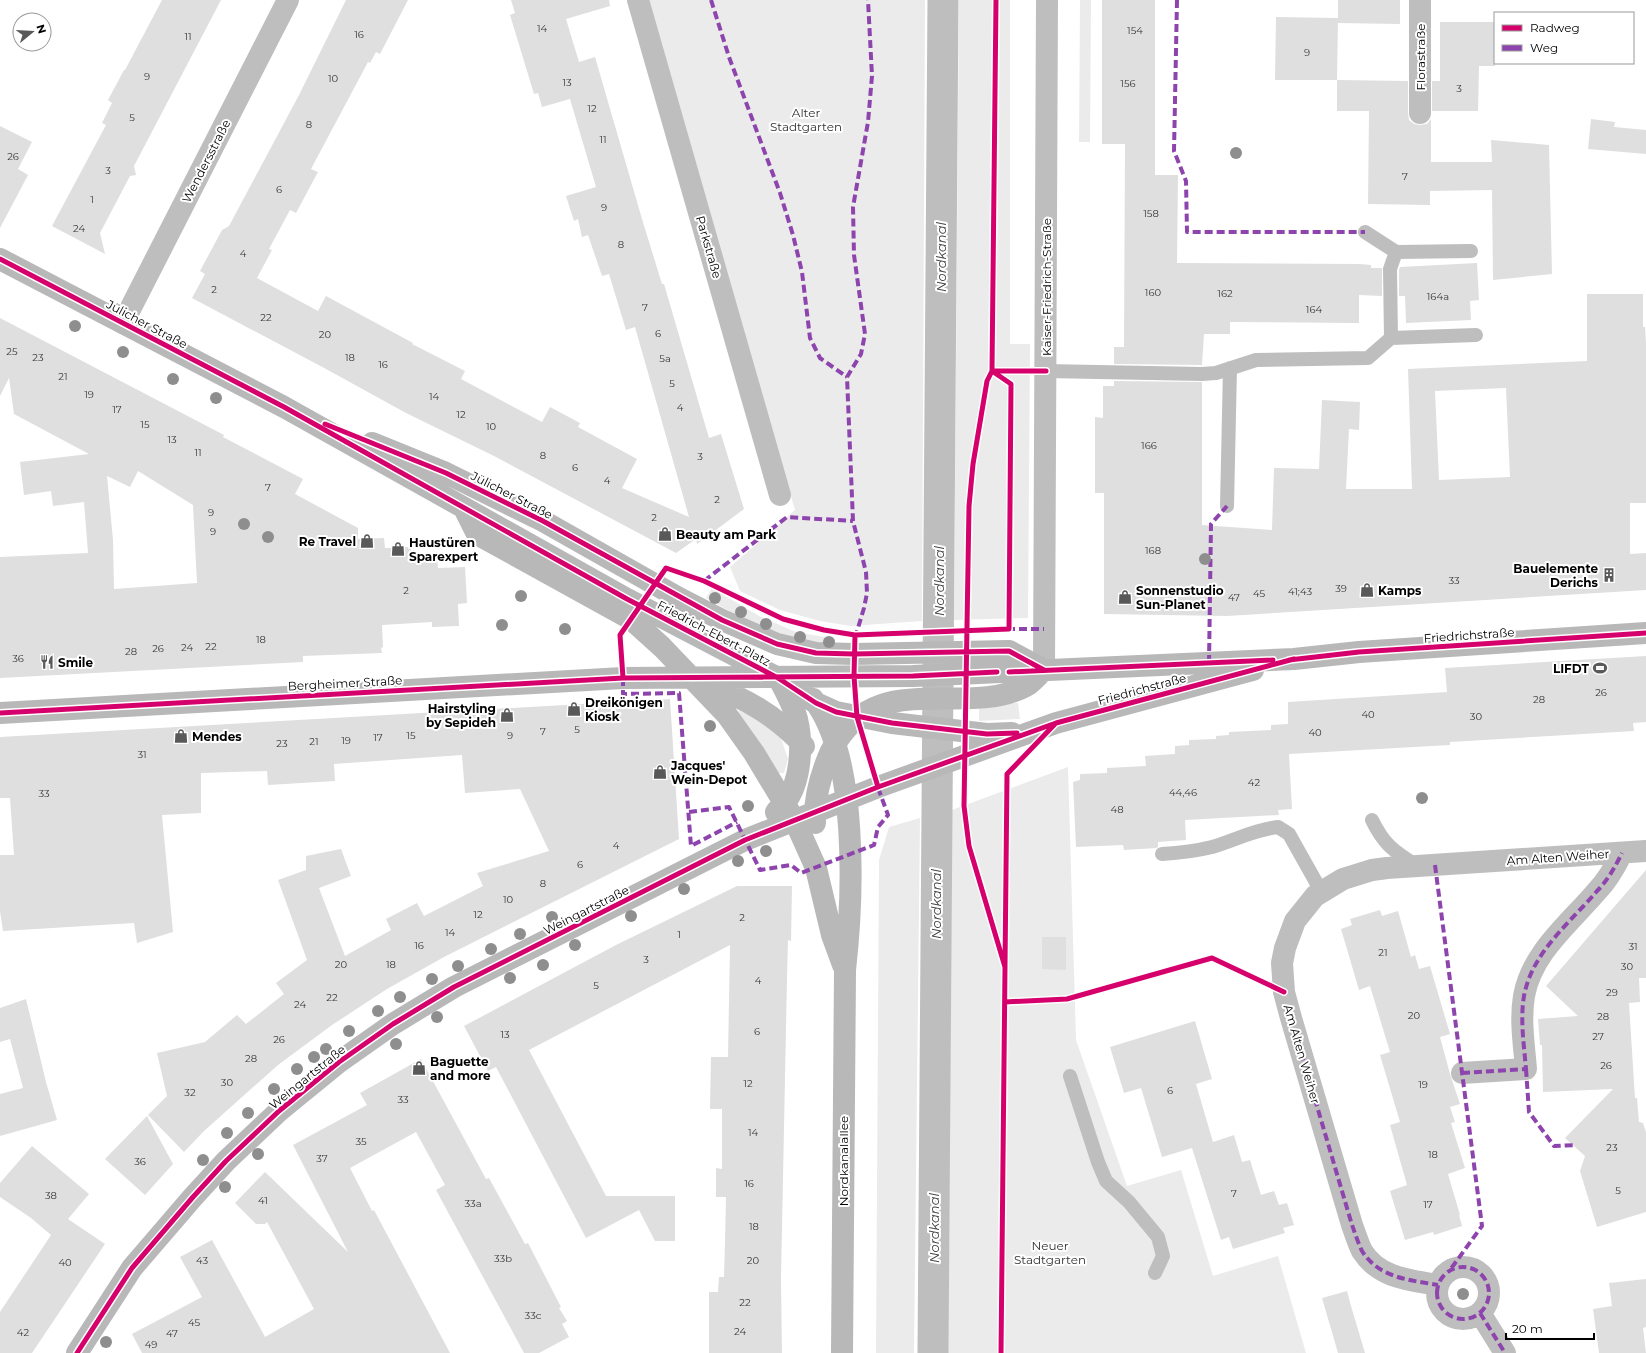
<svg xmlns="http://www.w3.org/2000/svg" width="1646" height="1353" font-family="Montserrat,sans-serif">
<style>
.green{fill:#ebebeb}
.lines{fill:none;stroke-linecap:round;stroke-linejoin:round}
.canal{stroke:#bebebe;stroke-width:31}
.building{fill:#dfdfdf;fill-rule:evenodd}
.lane{stroke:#bebebe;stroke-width:14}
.street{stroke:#bebebe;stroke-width:22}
.secondary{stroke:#b8b8b8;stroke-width:22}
.quiet{stroke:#8e44ad;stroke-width:4;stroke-dasharray:8 4;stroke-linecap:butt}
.cycleway-casing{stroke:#fff;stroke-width:8}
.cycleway{stroke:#d6006c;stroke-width:5}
.tree{fill:#8e8e8e}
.labels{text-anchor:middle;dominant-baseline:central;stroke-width:4;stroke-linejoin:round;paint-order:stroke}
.number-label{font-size:10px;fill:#383838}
.street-label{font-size:12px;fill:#000;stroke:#fff}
.park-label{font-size:12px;fill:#323232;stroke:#fff}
.poi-label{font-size:12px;font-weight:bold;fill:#000;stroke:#fff;text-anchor:start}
.water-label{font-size:13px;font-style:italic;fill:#434343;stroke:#fff}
</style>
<rect width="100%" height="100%" fill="#fff"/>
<path class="green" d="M646,0h279l-3,621 -71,5 -31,-5 -40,-11 -40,-19 -10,-24 65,-57z
M959,0h51v344h20l-2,274 -74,2z
M1080,0h11l-1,142h-11z
M712,588l47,28 37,16 39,7v9l-56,-14 -30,-12 -43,-24z
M1018,703l2,16 -41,2v-17z
M739,710l29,15 13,13 7,21 -4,14h-6l-42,-56z
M1068,767l8,273 51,146 54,-16 32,106 65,-20 28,97h-358l4,-543z
M920,818l-6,535h-38l3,-493 10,-33z"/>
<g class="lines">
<path class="canal" d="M933,1353l10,-1353"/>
</g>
<path class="building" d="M162,0h59l-87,166 2,9 -6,1 -30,57 5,21 -53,-28 54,-101 -4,-2 10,-20 -4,-3 16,-30h1z
M346,0h62l-28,54 -4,-2 -6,11 -2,-1 -57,107 7,3 -22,41 -6,-3 -21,39 3,1 -15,28 61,33 8,-15 87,47 -1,1 53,27 -4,8 81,43 8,-15 30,16 -2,4 59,32 -15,29 67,29 -54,-190 -9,3 -17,-56 -7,2 -14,-41 -6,2 -4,-18 -4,2 -8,-25 30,-9 -26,-88 -28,8 -4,-14 -4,1 -24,-79 5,-2 -4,-13h98l1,6 -44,13 13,43 16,-5 47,162 20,65h2l45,154 12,-4 23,75 -47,35 -1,-5 -20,14 -182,-97 -88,-43 -80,-44 -134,-71 13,-24 -5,-3 22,-41 7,-4 70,-131z
M1102,0h53v175h23l-1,88 183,1 11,1v3h11v28l-23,-1v28l-129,-1v12h-26l-2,31 -88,-1v-17h10l1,-203h-23z
M1338,0h62v24l-62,-1z
M1276,17l62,1 -1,62h-62z
M1440,22h55v44h-16l-1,45h-46v-30h8z
M1337,80l71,1v32l1,7 5,4 6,1 7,-1 4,-5v43h61l-1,-22 58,5 3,129 -59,6 -1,-90 -62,1v14l-62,-1 1,-93h-32z
M1591,119l24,3 -1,5 32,3v24l-58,-5z
M0,126l32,16 -14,27 10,6 -28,53z
M1477,263l2,37 -9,1 1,19 -65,3 -1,-27h-6v-26l1,-3z
M1587,294h56v33h2l1,16v160h-16v51l16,-1v37l-419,26 -123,-2v-121h-9v-76l8,1v-32h11v-5l88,1v143l70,5 2,-62 45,1 3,-69 38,2 -1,28 -10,-1 -3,60h66l-4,-120 179,-8zM1506,388l4,89 -71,3 -4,-89z
M0,318l224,117 -1,2 80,42 -8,15 63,34v11l26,-1 1,10 26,-1v11l26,-1 1,11 27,-1 2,36 -9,1 1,22 -27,1v-5l-50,3 1,22 -2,1 1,5 -79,3v6l-303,16v-121l88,-4 -4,-51 -31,4 -2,-15 -27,4 -4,-33 69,-8 -75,-40 -5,-36 -9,18zM138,471l55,34 4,78 -83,6 -1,-49 -6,-64 23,11z
M1646,656v66l-13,1 1,8 -184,11v3l-161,9 3,55 -14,1 1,5 -94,5 1,20 -28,2v5l-2,1 -32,2 -1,-5 -47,2 -3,-65 7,-2v-6l27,-1v-5l39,-2 -1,-10 30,-2v-8l14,-1v-5l27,-1v-3l13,-1v-3l42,-2v-5l17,-1v-22l159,-10 -2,-24z
M670,699l9,140 -235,118 -57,32 -55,36 -54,40 -74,66 -20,21 -36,-37 19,-19 -10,-43 48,-11 32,-27 9,9 38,-30 -8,-11 31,-23 -29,-80 28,-10v-14l35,-7 10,27 -32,12 26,68 46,-26 -5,-11 31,-16 7,13 59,-30 -6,-13 72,-22 -29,-62 -55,4 -3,-38 -128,9 1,17 -67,4 -1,-14 -66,2v40l-39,2 11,117 -36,11 -3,-20 -131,8 -3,-20v-56h14l-4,-57h-10v-61z
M1646,870v108h-7l1,24 -11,1 6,95h2l2,24 4,1 3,9v80l-49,15 -17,-56 5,-15 -20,-18 48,-49 -70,3 -1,-47h-2l-2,-26 40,-3 -32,-30z
M737,886h55l-1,55 -3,-1 -1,38 -6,300 1,75h-73v-61h9l1,-15h5l1,-35 1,-45h-10v-29l6,1v-60h-12l1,-52h17l2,-112 -201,105 77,146h69v45h-20l-16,-31 -53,28 -90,-171 -8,4 -24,-45 152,-81z
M1380,910l2,6 16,-5 13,46 4,-2 4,14 11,-3 20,68 -10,3 10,37 10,30 -10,3 5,15 -4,1 14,45 -17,6 12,41h-1l3,11 -28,9 -1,-3 -28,8 -15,-49 17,-6 -17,-60 10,-3 -20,-67 10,-3 -20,-66 -11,4 -18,-61 11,-4 -2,-6z
M1042,937h24v33l-24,-1z
M26,999l20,83 11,38 -57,16v-42l23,-6 -13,-49 -10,3v-34z
M1195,1021l17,58 -16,5 17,58 21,-7 8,27 8,-2 11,35 13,-4 5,14 8,-2 7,22 -11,3 2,5 -52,16 -4,-12 -8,3 -29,-92 -30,9 -21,-69 -17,5 -14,-46z
M421,1059l65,120 3,-1 36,66 3,-1 33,64 -2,1 8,13 -5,3 7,13 -30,16h-15l-88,-163 9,-5 -29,-53 -66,36 22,43 2,-1 76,143h-308l-10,-19 70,-37 -22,-40 32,-17 53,97 49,-28 -47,-87 -2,2h-9l-21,-21 30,-31 83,80 -55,-107 74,-40 -7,-12z
M147,1116l26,48 -28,31 -40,-36z
M32,1146l57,48 -21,25 37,25 -73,109h-32v-41l51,-77 -20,-17 -31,-21v-14z
M1646,1279v48l-3,1 3,25h-47l-6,-44 19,-3 -3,-23z
M1347,1291l4,15 14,47h-27l-16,-55z"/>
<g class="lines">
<path class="lane" d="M1365,232l31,20
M1391,338l-1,-69 6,-17 75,-1
M1046,371l156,3 14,-1 40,-13 112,-2 23,-20 85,-3
M1227,506l3,-138
M1372,820c12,25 22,31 45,46
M1162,854c17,-1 34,-3 50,-7 24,-7 41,-17 66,-20l11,7 32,57
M1070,1076l28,86 8,19 23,21 29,35 5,19 -8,17"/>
<path class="street" d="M638,0l142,495
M1420,113v-113
M123,323l165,-323
M1044,670l3,-670
M1462,1073l64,-4c-2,-24 -6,-49 -2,-73 8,-44 46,-73 73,-105 11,-11 18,-24 25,-38
M1437 1293a26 26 0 1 1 52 0a26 26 0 1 1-52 0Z
M1438,1285c-29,-5 -59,-7 -76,-34 -4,-8 -7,-18 -10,-26l-61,-207 -7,-26 -2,-29 3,-15 10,-27 20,-25 28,-17 29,-9 15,-2 259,-17
M1480,1313l25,40"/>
<path class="secondary" d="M0,259l284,148 343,192 151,79 38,25 20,9 56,11 95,11 25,-1
M372,443l74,30 97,48 136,77 43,22 55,24 39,9 38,1 155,-3 35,19
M464,508l13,26 154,85 31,28 65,68 27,38 41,68 21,47 16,67 11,30
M704,683c39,14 72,32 100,63
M813,699c46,58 40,200 32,271l-3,383
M0,713l623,-35 290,-2 381,-17 65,-7 287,-19
M776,812c2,-3 6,-5 9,-9 16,-21 18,-59 12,-84 -4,-14 -11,-27 -18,-40
M815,823c-1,-23 6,-49 15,-70 5,-10 10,-17 17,-25 47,-53 123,-12 179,-42 6,-3 12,-11 18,-16
M77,1353l55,-85 61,-71 33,-36 53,-50 60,-49 54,-38 61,-37 291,-147 133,-53 178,-64 197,-53"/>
<path class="quiet" d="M711,0l18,57 51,136 13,42 9,37 8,66 10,20 27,19
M1177,0l-3,151 12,30 1,51h178
M704,581l83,-64 66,4
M1007,629h37
M855,638l9,-30 3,-15 -1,-21 -13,-51 -6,-144 14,-23 4,-20 -11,-79 -1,-48 15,-85 4,-46 -4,-76
M1209,663l2,-139 16,-18
M623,678v16l56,-1 12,153 46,-24
M689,812l40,-5 31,63 31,-5 10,8 73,-28 4,-18 10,-12 -11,-30
M1435,865l47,361 -32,44
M1291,1018l61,207c3,8 6,18 10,26 17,27 47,29 76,34
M1526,1069l3,43 25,34 22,-1
M1462,1073l64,-4c-2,-24 -6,-49 -2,-73 8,-44 46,-73 73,-105 11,-11 18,-24 25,-38
M1437 1293a26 26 0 1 1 52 0a26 26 0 1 1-52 0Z
M1480,1313l25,40"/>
<defs>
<path id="cycleway" d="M996,0l-4,371 -5,10 -14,83 -4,42 -5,300 5,40 36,121
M0,259l284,148 343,192 151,79 38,25 20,9 56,11 95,11 30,-1
M992,371h54
M325,424l121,49 97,48 179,99 55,24 39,9 38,1 155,-3 35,19
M855,635l-1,41 3,41 21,70
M1289,660l70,-8 287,-19
M1009,672l264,-12
M623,678l-3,-43 46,-67 38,13 79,38 41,11 31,5 154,-6 2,-245 -19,-13
M0,713l623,-35 290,-2 84,-4
M1005,1002l62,-3 145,-41 72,34
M77,1353l55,-85 61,-71 33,-36 53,-50 60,-49 54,-38 61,-37 291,-147 133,-53 178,-64 238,-64
M1001,1353l6,-579 48,-50"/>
</defs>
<use href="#cycleway" class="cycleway-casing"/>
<use href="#cycleway" class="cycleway"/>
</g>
<g class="tree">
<circle cx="1236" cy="153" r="6"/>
<circle cx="75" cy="326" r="6"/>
<circle cx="123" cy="352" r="6"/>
<circle cx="173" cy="379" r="6"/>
<circle cx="216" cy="398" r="6"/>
<circle cx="244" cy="524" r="6"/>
<circle cx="268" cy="537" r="6"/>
<circle cx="1205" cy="559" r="6"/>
<circle cx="521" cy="596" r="6"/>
<circle cx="715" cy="598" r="6"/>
<circle cx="741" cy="612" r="6"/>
<circle cx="766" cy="624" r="6"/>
<circle cx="502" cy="625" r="6"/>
<circle cx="565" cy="629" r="6"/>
<circle cx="800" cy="637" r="6"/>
<circle cx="829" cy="642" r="6"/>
<circle cx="710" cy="726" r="6"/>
<circle cx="1422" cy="798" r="6"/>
<circle cx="748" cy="806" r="6"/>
<circle cx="766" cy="851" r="6"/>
<circle cx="738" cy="861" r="6"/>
<circle cx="684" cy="889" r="6"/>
<circle cx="631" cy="916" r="6"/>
<circle cx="552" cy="917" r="6"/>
<circle cx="520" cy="934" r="6"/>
<circle cx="575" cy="945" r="6"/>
<circle cx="491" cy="949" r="6"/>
<circle cx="543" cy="965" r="6"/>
<circle cx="458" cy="966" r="6"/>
<circle cx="510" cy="978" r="6"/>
<circle cx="432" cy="979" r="6"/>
<circle cx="400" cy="997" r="6"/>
<circle cx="378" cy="1011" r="6"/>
<circle cx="437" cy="1017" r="6"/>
<circle cx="349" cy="1031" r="6"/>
<circle cx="396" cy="1044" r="6"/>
<circle cx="326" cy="1049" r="6"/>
<circle cx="314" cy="1057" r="6"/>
<circle cx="297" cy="1069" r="6"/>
<circle cx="274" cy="1089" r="6"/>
<circle cx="248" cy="1113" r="6"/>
<circle cx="227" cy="1133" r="6"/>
<circle cx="258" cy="1154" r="6"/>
<circle cx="203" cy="1160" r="6"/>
<circle cx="225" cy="1187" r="6"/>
<circle cx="1463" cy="1294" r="6"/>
<circle cx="106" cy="1342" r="6"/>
</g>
<defs>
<symbol id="shop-bare" viewBox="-9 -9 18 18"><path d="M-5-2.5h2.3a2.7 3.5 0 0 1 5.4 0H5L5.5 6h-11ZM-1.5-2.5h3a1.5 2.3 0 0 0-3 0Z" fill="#595959" stroke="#fff" stroke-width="2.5" paint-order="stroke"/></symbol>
<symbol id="building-bare" viewBox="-9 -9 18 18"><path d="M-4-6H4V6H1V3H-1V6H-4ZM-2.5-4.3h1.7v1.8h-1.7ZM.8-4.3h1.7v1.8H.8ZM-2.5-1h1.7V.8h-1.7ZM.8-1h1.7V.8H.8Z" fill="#595959" stroke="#fff" stroke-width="2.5" paint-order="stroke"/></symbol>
<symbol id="restaurant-bare" viewBox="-9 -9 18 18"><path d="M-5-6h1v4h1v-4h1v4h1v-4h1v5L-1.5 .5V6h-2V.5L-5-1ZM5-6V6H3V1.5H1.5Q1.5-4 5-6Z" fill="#595959" stroke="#fff" stroke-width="2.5" paint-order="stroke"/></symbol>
<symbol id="stadium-bare" viewBox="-9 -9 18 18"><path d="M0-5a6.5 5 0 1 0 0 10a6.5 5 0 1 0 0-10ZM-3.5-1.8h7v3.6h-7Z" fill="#595959" stroke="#fff" stroke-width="2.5" paint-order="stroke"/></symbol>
</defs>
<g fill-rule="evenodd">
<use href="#shop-bare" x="655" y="524" width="20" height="20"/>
<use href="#shop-bare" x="357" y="531" width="20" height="20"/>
<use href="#shop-bare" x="388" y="539" width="20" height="20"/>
<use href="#building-bare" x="1599" y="565" width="20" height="20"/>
<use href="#shop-bare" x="1357" y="580" width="20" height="20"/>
<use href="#shop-bare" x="1115" y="587" width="20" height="20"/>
<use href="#restaurant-bare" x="37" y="652" width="20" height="20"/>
<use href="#stadium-bare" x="1590" y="658" width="20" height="20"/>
<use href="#shop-bare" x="564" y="699" width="20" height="20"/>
<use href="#shop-bare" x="497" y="705" width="20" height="20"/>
<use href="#shop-bare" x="171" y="726" width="20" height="20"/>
<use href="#shop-bare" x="650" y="762" width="20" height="20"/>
<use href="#shop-bare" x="409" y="1058" width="20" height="20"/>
</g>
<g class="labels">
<g class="number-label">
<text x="542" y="28">14</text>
<text x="1135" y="30">154</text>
<text x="359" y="34">16</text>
<text x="188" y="36">11</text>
<text x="1307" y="52">9</text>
<text x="147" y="76">9</text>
<text x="333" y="78">10</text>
<text x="567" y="82">13</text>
<text x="1128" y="83">156</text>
<text x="1459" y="88">3</text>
<text x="592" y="108">12</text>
<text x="132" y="117">5</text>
<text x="309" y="124">8</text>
<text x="603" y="139">11</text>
<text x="13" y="156">26</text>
<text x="108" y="170">3</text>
<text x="1405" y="176">7</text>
<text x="279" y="189">6</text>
<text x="92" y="199">1</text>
<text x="604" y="207">9</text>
<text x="1151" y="213">158</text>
<text x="79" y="228">24</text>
<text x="621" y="244">8</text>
<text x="243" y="253">4</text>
<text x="214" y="289">2</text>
<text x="1153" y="292">160</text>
<text x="1225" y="293">162</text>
<text x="1438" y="296">164a</text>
<text x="645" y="307">7</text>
<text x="1314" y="309">164</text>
<text x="266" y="317">22</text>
<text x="658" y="333">6</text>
<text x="325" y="334">20</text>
<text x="12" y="351">25</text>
<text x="38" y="357">23</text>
<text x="350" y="357">18</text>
<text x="665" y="358">5a</text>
<text x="383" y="364">16</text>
<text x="63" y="376">21</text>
<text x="672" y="383">5</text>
<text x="89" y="394">19</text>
<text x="434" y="396">14</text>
<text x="680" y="407">4</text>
<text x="117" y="409">17</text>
<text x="461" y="414">12</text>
<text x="145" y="424">15</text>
<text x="491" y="426">10</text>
<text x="172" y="439">13</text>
<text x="1149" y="445">166</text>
<text x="198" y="452">11</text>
<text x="543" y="455">8</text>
<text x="700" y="456">3</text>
<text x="575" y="467">6</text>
<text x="607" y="480">4</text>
<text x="268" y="487">7</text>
<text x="717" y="499">2</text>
<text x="211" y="512">9</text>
<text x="654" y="517">2</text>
<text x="213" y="531">9</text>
<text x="1153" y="550">168</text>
<text x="1454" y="580">33</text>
<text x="1341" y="588">39</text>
<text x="406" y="590">2</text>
<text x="1300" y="591">41;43</text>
<text x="1259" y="593">45</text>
<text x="1234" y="597">47</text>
<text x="261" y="639">18</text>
<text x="211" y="646">22</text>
<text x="187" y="647">24</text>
<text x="158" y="648">26</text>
<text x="131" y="651">28</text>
<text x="18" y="658">36</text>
<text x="1601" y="692">26</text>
<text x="1539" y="699">28</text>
<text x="1368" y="714">40</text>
<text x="1476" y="716">30</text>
<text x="577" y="729">5</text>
<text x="543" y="731">7</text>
<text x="1315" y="732">40</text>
<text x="411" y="735">15</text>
<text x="510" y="735">9</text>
<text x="378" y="737">17</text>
<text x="346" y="740">19</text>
<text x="314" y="741">21</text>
<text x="282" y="743">23</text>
<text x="142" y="754">31</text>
<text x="1254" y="782">42</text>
<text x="1183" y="792">44,46</text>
<text x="44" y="793">33</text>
<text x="1117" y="809">48</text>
<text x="616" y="845">4</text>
<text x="580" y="864">6</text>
<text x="543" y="883">8</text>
<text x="508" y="899">10</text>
<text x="478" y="914">12</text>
<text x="742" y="917">2</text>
<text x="450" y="932">14</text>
<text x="679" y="934">1</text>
<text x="419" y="945">16</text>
<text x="1633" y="946">31</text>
<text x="1383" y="952">21</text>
<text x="646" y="959">3</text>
<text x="341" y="964">20</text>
<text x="391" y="964">18</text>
<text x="1627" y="966">30</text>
<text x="758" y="980">4</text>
<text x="596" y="985">5</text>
<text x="1612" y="992">29</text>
<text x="332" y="997">22</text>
<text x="300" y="1004">24</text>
<text x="1414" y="1015">20</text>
<text x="1603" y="1016">28</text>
<text x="757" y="1031">6</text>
<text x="505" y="1034">13</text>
<text x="1598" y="1036">27</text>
<text x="279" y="1039">26</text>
<text x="251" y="1058">28</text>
<text x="1606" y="1065">26</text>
<text x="227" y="1082">30</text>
<text x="748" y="1083">12</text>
<text x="1423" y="1084">19</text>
<text x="1170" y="1090">6</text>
<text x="190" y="1092">32</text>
<text x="403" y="1099">33</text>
<text x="753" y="1132">14</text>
<text x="361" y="1141">35</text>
<text x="1612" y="1147">23</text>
<text x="1433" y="1154">18</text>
<text x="322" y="1158">37</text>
<text x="140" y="1161">36</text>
<text x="749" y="1183">16</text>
<text x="1618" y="1190">5</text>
<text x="1234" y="1193">7</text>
<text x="51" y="1195">38</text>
<text x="263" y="1200">41</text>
<text x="473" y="1203">33a</text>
<text x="1428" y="1204">17</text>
<text x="754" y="1226">18</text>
<text x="503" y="1258">33b</text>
<text x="202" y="1260">43</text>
<text x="753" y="1260">20</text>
<text x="65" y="1262">40</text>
<text x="745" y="1302">22</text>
<text x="533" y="1315">33c</text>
<text x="194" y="1322">45</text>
<text x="740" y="1331">24</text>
<text x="23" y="1332">42</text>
<text x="172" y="1333">47</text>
<text x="151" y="1344">49</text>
</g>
<g class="street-label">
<text transform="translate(1420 57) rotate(-90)">Florastraße</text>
<text transform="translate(206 161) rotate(-63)">Wendersstraße</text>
<text transform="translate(709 247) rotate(74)">Parkstraße</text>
<text transform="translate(1046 287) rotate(-90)">Kaiser-Friedrich-Straße</text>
<text transform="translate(147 324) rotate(28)">Jülicher Straße</text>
<text transform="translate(512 495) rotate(27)">Jülicher Straße</text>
<text transform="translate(714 633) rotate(28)">Friedrich-Ebert-Platz</text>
<text transform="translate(1469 635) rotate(-4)">Friedrichstraße</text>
<text transform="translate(345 683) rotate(-3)">Bergheimer Straße</text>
<text transform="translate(1142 689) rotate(-15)">Friedrichstraße</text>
<text transform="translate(1558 857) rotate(-4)">Am Alten Weiher</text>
<text transform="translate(586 910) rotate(-27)">Weingartstraße</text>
<text transform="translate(1302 1054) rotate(74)">Am Alten Weiher</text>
<text transform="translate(307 1077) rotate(-39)">Weingartstraße</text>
<text transform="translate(843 1161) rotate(-90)">Nordkanalallee</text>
</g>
<g class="park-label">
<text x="806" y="112">Alter<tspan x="806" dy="14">Stadtgarten</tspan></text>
<text x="1050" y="1245">Neuer<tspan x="1050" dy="14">Stadtgarten</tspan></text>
</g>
<g class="poi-label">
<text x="676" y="534">Beauty am Park</text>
<text x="356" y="541" text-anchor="end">Re Travel</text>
<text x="409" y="542">Haustüren<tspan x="409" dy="14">Sparexpert</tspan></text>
<text x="1598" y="568" text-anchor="end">Bauelemente<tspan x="1598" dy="14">Derichs</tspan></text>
<text x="1136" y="590">Sonnenstudio<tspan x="1136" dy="14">Sun-Planet</tspan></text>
<text x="1378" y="590">Kamps</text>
<text x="58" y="662">Smile</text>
<text x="1589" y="668" text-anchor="end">LIFDT</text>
<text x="585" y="702">Dreikönigen<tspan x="585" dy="14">Kiosk</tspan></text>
<text x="496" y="708" text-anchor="end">Hairstyling<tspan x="496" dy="14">by Sepideh</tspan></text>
<text x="192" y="736">Mendes</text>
<text x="671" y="765">Jacques'<tspan x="671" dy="14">Wein-Depot</tspan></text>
<text x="430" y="1061">Baguette<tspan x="430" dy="14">and more</tspan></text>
</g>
<g class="water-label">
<text transform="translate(941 257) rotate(-90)">Nordkanal</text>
<text transform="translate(939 581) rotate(-90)">Nordkanal</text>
<text transform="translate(936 904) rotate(-90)">Nordkanal</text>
<text transform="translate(934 1228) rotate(-90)">Nordkanal</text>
</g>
</g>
<rect x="1494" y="12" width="140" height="52" fill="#ffffff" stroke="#999999"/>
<rect x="1502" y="25" width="20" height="6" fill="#d6006c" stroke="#999999"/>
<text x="1530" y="32" font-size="12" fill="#000000">Radweg</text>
<rect x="1502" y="45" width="20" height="6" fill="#8e44ad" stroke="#999999"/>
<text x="1530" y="52" font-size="12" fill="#000000">Weg</text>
<g transform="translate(32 32) rotate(72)"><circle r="19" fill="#ffffff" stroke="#999999"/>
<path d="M0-3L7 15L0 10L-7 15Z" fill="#595959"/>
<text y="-6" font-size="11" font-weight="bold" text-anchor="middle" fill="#000000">N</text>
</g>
<path d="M1506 1333v6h88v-6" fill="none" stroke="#000000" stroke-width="2"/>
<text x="1512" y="1333" font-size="12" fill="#000000" stroke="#ffffff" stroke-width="3" paint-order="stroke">20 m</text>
</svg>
